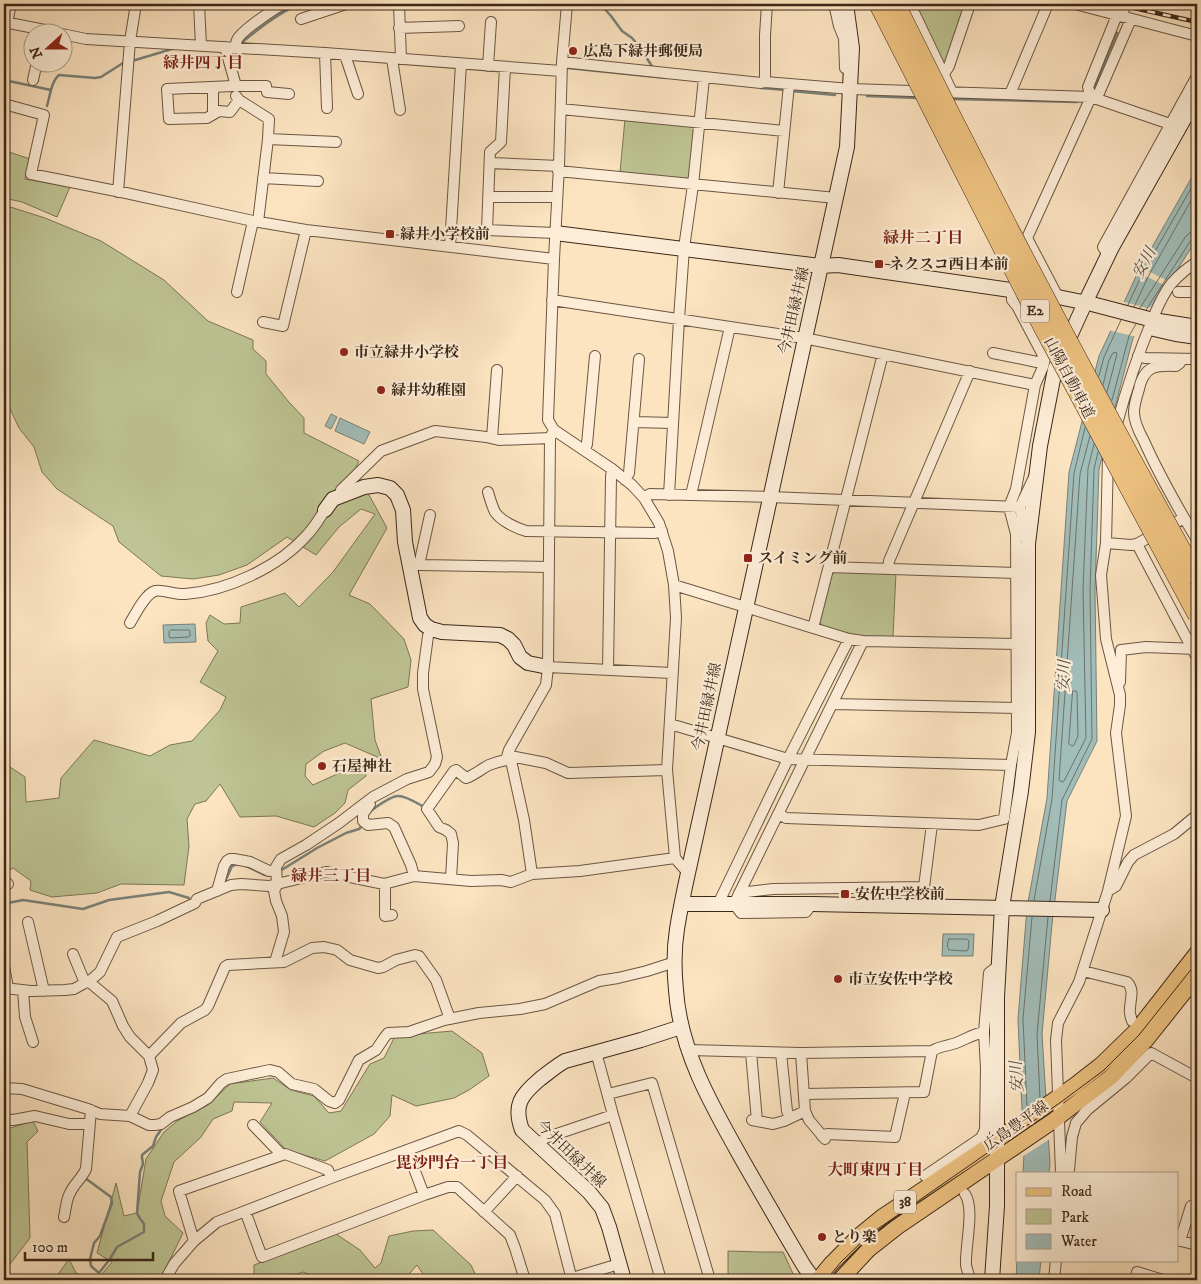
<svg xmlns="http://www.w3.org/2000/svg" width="1201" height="1284" font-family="'IM FELL DW Pica','Noto Serif JP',serif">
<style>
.green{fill:#bec493;stroke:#7c7656}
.water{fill:#a1bdb9;stroke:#788179}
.pier{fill:#fce4c1}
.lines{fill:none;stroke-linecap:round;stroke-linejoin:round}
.shore{stroke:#6e7268;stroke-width:1}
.stream{stroke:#788179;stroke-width:2.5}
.street-casing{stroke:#6b5642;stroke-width:12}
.secondary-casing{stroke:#3b2718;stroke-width:16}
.primary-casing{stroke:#3b2718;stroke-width:17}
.street{stroke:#fdedd7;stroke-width:10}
.secondary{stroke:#fdedd7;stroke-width:14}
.primary{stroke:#eec280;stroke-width:15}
.tram{stroke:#3b2718;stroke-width:1}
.rail-casing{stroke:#3b2718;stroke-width:4.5}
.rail{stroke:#fdedd7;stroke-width:2.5;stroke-dasharray:8;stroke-linecap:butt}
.highway-bridge-casing{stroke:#3b2718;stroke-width:19;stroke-linecap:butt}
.highway-bridge{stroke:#eec280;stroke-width:18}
.poi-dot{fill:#8f2418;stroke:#fdedd7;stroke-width:2}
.labels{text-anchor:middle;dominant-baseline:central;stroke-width:4.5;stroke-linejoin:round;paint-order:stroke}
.shield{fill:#fdedd7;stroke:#756251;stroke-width:1}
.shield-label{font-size:14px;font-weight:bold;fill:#3b2718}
.poi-label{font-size:15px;font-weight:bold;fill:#3b2718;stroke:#fdedd7;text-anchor:start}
.street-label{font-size:15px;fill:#3b2718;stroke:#fdedd7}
.neighbourhood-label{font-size:16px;font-weight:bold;fill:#7a1f14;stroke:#fdedd7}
.water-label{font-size:16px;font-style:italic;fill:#5a5448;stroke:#fdedd7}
</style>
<rect width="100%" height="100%" fill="#fce4c1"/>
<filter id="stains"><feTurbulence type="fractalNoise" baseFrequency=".004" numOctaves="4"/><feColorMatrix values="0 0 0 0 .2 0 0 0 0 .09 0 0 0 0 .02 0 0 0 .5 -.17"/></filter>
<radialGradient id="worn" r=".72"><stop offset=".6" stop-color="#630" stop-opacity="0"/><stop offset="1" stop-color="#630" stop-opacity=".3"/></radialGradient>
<path class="green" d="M912,4h53l-18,58 -5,6z
M625,119l67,7 3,3 -6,49 -2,2 -67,-8z
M9,152l21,7 -5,20 45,8 -13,30 -35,-15 -18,-4v-42l3,1z
M4,205l41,13 56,23 63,39 44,41 45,19v9l13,12v13l22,27 16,17v15l55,28 -4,8 32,59 -38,67 21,9 34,35 7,21 -3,27 -37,12 4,41 7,19 -37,-16 -21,8 -18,13 -1,12 8,9 33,-15 17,-4 3,10 -18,14 -3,13 -10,10 -21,14 -38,-11 -36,1 -20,-33 -14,17 -11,3 -8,15 2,27 -5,39 -63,-1 -24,9 -45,4 -22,-7 1,-9 -18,-13 -9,6v-111l21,14 1,25 33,-4 2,-20 33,-38 56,16 20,-11 22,-4 28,-31 6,-13 -26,-15 18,-31 -10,-10 -2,-18 4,-8 14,9 16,-1 1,-16 44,-14 14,14 34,-35 42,-58 -14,-5 -22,18 -23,28 -29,-18 -40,28 -28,10 -26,4 -32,-3 -42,-34 -6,-16 -56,-37 -15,-17 -8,-25 -15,-19 -15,-32z
M838,571l58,1 -3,65h-28l-14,-2 -29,-9 -2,-4 12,-48z
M452,1031l30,22 7,23 -20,14 -15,8 -38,8 -24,-11 -2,21 -16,18 -49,27 -39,-11 -26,-28 12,-19 -38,-1 -2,9 -19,8 -12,18 -27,25 -13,39 4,15 18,17 -23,47h-63l15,-18 -15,-9 19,-70 8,33 13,-3 9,-54 18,-27 13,-11 31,-16 22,-21 43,-6 18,12 23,6 15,17 12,-2 29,-47 14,-6 11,-22z
M33,1121l5,10 -11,11 3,96 -26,34 6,8h-6v-150z
M433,1230l38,35 7,15h-51l-10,-15 -13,15h-80l-21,-8 -23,8h-26v-15l82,-31 24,16 15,18 6,-5 8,-27 24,-5z
M728,1251l32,1h23l13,28h-64l-4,-7z
M69,1259l7,14 16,7h-38z"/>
<path class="water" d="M1197,168v71l-64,99 -34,131 -4,121 2,151 -30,60 -15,123 -10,110 8,130 -1,9h-26l1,-19 -6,-135 9,-111 20,-110 22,-326 30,-116 40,-86z
M331,414l6,3 -6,12 -6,-3z
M340,418l30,14 -6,12 -29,-13z
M195,624l1,18 -32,1 -1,-18z
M943,934h31l-1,22h-31z
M1017,1260h24l-2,20h-23z"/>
<path class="pier" d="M1138,266l32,16 -2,5 -33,-16z
M1121,301l26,7 10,-3 -2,5 -18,27 -29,-7z
M1048,1100l2,39 -28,18 -2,-38z"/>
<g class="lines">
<path class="shore" d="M1128,305l15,-33 54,-94
M1134,307l15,-32 48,-85
M1140,308l46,-72 5,-4 6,-1
M1146,310l45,-70 3,-2 3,-1
M1099,376l5,-19 17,-37
M1103,385l6,-25 4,-7 3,-1 1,2 -10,38
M1112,400l17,-64 7,-12
M1090,436l-10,38 -21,306 3,2 2,-1 22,-43 -3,-148 5,-122 6,-24
M171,630h18l1,1v5l-2,1 -18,1 -1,-2v-4z
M1073,691h3l1,2 1,43 -4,9 -2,1 -3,-2z
M1034,900l18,-101 22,-326 11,-45
M1050,901l12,-101 30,-61 -2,-149 4,-121 4,-17
M949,939h18l2,2 -1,9 -2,1 -17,-1c-2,-2 -2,-9 0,-11z
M1040,1099l-3,-65 11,-117
M1027,1108l-4,-89 9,-102"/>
<path class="stream" d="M596,4l7,3 8,9 11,15 10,7 5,6 17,25
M241,43c19,-15 36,-29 58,-39
M132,61l40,-12
M568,68l98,10
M4,80l47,10
M1094,87l23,-54
M761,88l24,2
M791,91l44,4
M867,96l51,2
M951,99l126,3
M47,106c3,-10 4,-24 12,-31l36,3 6,-1 22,-14 4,-1
M369,812c6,-4 21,-16 29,-16 8,0 19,7 26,11
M246,866l19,9h3
M280,871l37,-23 29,-15 13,-4 5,-5
M224,884l8,-18 6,-2
M4,908l4,-5 15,-3 60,9 26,-9 60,-8 20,6
M85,1178l26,19 1,6 -12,33 -6,7 -4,16 1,7 8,7 11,-14 7,-12 27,-15v-8l-5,-7 -2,-4 3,-41 3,-8 -1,-6v-3l11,-9 3,-9 7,-10"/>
<defs>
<path id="street" d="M199,4l2,41
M399,4l2,55
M567,4l-5,58 -3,104 -5,93 -6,161 6,10 58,39 20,16 12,13 15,25 9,28 6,34 2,33 -9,152 8,88 13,15
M834,4l5,22 5,12 1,30
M910,4l42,88
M1075,4l122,32
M1123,17l1,-13
M301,19l45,-15
M4,22l51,10
M7,23l4,-19
M399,28l60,-2
M62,34l24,5 239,14 236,18
M225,47l11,39
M236,48c0,-3 0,-6 1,-8 4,-9 38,-32 47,-36
M325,53l2,55
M345,55l13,39
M392,59l8,51
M562,62l199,21 4,-1 86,7 240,8 79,27
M488,66l3,-44
M505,67l-4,75 -11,10 -3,78 68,3
M944,74l5,-8 21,-62
M33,80l4,-18
M765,82v-47l2,-31
M213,87v27
M1010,94l38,-90
M236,96l3,4 30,19 -1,20 -10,83
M1091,97l-3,-10 29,-72
M239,100l-9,12 -11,-1 -12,7 -38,1 -2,-30 66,-3h33l1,6 22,2
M4,104l40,11 -13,59 95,19 127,28 53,9 248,29
M561,109l223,22
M268,139l68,3
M490,163l69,3
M558,171l278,27
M263,178l55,3
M118,192l12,-151 6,-37
M778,193l11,-108
M488,197h69
M450,246l11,-182
M1108,255l-5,-8 94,-171
M237,292l16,-71
M1178,292h19
M1058,297l-31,-59 64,-141 8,-4 32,-74
M552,300l252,38 231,47
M263,322l20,4 23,-96
M993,353l44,9 8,-3
M1138,356l7,2 52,1
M1181,359l-1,4 -4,3c-21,-1 -32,0 -37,23 -2,7 -5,16 -5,23 0,10 5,20 10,29 15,34 34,67 53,99
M634,422l39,1
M1116,427c10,-37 22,-73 37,-109 5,-12 10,-24 18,-34 8,-9 16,-16 26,-22
M492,438l5,-68
M585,450l2,-6 8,-88
M625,480l4,-7 10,-114
M488,492c2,7 4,14 7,20 6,9 21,16 31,19l129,2 7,-2
M669,495l10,-176 5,-71 9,-63 11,-107
M691,495l39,-168
M340,496l1,-6 40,-39 54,-20 51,6 13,3 51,-2
M644,498l6,-4 120,3 250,10
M1026,539l-6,-32 14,-30
M1106,543l25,2 6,-1 47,-26
M1137,544l60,114
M410,564l9,1 130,2
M419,565l11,-50
M829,567l187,6
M888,569l1,-8 81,-190
M674,585l175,54 14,2 154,3
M130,623c5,-8 15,-29 25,-32 6,-2 22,4 30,3 42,-3 94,-27 122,-59 7,-7 12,-16 18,-25
M813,628l70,-274
M548,667l124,6
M608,670l3,-193 1,-8
M1120,682l1,-32 25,-3 51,2
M833,704l184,4
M670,724l118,35 223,6
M509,750l1,6 36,7 22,10 99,-3
M510,756l14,64 8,54
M370,804l-7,10v7l5,4 20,-2 6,4 17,38 3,11
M778,814l8,4 193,7 25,-6 7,-54 6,-32 -1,-199 -7,-27 7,-18 19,-104 8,-18 2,-8 -28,-53 -5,-6v-10
M451,879l2,-36 -2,-9 -5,-4 -7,-3 -12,-18 27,-38 2,-1 10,8c9,-3 15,-9 23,-13 5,-2 12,-4 17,-5l3,-10 37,-65 2,-18 2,-229 4,-8
M4,884l2,-2 2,2
M385,884v32l7,-1
M217,891l7,-25 3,-5 3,-2h4l16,3 19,9 7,-1
M1108,891l8,-5 12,-24 6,-7 40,-21 23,-19
M739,893l34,-4 151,-2 8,-63
M718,904l70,-145 61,-120
M812,904l-6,8 -65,1 -7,-9 129,-263
M28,922l16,69
M73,954l12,29
M275,962l9,-30 -2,-16 -6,-15 -2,-10 3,-6 -1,-18 5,-8 25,-14 33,-22 34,-26 34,-18 22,-7 6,-8 2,-7 -2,-10 -12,-58v-16l5,-37 3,-7
M4,966l4,22
M1083,971l44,11c8,8 3,17 3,27 -1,4 1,8 2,12
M88,981l24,20 11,25 7,11 19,19 4,14 -5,13 -18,33
M4,988l27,3 34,-1 9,-1 18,-10 8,-7 17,-35 40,-16 38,-18 2,-4 34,-14 10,-1 28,2 57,-14 58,12 30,-8 57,5 30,-1 10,2 21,-8 48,-3 95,-13
M23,990l2,27 8,25
M689,1050l112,3 131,-2
M596,1052l17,63 48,165
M751,1052l6,69
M781,1053l6,58 3,7
M801,1053l4,58 4,9 16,19
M149,1056l32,-33 24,-13 3,-4 17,-39 3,-2 56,-3 28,-14 12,-1 13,3 13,10 28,8 5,-1 13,-7 19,-5 4,1 17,24 14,39
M4,1088l18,1 66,20 12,5 30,2 19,9h6l6,-1 9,-7 23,-10 15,-9 13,-15 6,-4 43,-9 8,2 14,12 22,5 15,12 6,2 4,-3 20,-40 17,-10 8,-12 4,-5 21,-1 35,-12 35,-7 41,-4 25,-5 54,-23 19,-3 29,-7 28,-9
M608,1094l44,-11 58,197
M804,1094l120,-2 8,-41c7,-5 16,-5 24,-8 10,-4 18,-9 28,-11
M4,1119l9,1 22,-4 34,8h20
M752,1120l21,4 11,-3 21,-10
M253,1125l29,30
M822,1136l5,-2 68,3 10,-44
M538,1145l7,-7 68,-23
M407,1150l17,45
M1061,1173l-5,-133 2,-17 21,-41 20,-63 9,-28 18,-75 -10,-83 4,-28v-10l-14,-56 -5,-64 5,-32 2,-87
M1068,1173l1,-3 3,-33 4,-14 11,-13 39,-32 25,-25 46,25
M925,1176l56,-38 4,-8 1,-62 -2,-36 5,-59 9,-7
M965,1194c10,15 0,52 1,71 1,5 3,10 4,15
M245,1211l17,46 162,-62 24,-8h9l53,48 5,13 10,32
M484,1212l33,-36
M64,1217c2,-8 2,-17 6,-24 4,-9 12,-15 16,-24l5,-59
M1177,1240l20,5
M194,1241l-15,-50 106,-37 43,16 3,8
M1180,1241l11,-35
M572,1278l47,-14
M165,1280l9,-16 20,-23 23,-19 114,-44 128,-47 8,4 78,65 10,14 17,66
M1054,1280l2,-20
M1135,1280l2,-8 26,8"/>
<path id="secondary" d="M555,233l265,33 18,-1 220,32 34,7 61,16 44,7
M1154,329l22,5 21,3
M325,510l8,-11 31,-12 14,-2 12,3 7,7 6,15 2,32 15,76 5,7 6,4 11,3 58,3 8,4 6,6 6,12 8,6 20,4
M682,904h130l290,6
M624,1280l-15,-53 -7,-19 -13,-16 -67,-62c-9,-25 -1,-35 18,-51 8,-6 16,-13 25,-18l76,-21 40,-13
M814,1280l-10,-14c-19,-32 -38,-65 -57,-98 -31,-55 -67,-114 -71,-178 -2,-20 -2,-42 1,-61 3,-19 7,-38 11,-56l159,-726 5,-99 -6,-44
M992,1280l5,-74v-209l5,-90 19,-116 7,-59v-188l12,-98 15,-77 30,-66 27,-56 85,-151"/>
<path id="primary" d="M818,1280l13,-16 29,-29 22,-18 99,-66 93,-65 27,-21 36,-35 60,-77
M840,1280l29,-31 28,-22 156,-106 58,-44 35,-37 51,-64"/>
</defs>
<use href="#street" class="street-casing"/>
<use href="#secondary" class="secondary-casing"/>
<use href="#primary" class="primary-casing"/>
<use href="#street" class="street"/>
<use href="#secondary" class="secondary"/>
<use href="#primary" class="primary"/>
<path class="tram" d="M826,1280l15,-18 28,-27 192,-133 43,-32 35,-35 58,-73"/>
<defs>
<path id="rail" d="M1116,4l81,18"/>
</defs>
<use href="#rail" class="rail-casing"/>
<use href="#rail" class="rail"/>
<defs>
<path id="highway-bridge" d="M878,4l165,324 154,287
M896,4c95,193 196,385 301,573"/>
</defs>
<use href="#highway-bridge" class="highway-bridge-casing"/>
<use href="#highway-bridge" class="highway-bridge"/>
</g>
<g class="poi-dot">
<circle cx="573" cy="51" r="5"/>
<rect x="385" y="229" width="10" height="10" rx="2.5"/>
<rect x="874" y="259" width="10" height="10" rx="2.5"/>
<circle cx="344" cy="352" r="5"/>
<circle cx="381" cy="390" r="5"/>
<rect x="743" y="553" width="10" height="10" rx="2.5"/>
<circle cx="322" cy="766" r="5"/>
<rect x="840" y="889" width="10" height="10" rx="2.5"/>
<circle cx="838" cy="979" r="5"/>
<circle cx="822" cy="1237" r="5"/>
</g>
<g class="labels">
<g class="shield">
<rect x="1021" y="299.5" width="28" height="23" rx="4"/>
<rect x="894" y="1190.5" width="22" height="23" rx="4"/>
</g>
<g class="shield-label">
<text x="1035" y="311">E2</text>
<text x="905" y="1202">38</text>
</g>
<g class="poi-label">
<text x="583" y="51">広島下緑井郵便局</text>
<text x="400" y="234">緑井小学校前</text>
<text x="889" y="264">ネクスコ西日本前</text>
<text x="354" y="352">市立緑井小学校</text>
<text x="391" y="390">緑井幼稚園</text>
<text x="758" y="558">スイミング前</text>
<text x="332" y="766">石屋神社</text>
<text x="855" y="894">安佐中学校前</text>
<text x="848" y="979">市立安佐中学校</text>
<text x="832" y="1237">とり楽</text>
</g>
<g class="street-label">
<text transform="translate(794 311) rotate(-77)">今井田緑井線</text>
<text transform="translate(1069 378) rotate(62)">山陽自動車道</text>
<text transform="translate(707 707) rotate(-78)">今井田緑井線</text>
<text transform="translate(1016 1126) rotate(-35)">広島豊平線</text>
<text transform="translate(571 1154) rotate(44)">今井田緑井線</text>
</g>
<g class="neighbourhood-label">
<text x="203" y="63">緑井四丁目</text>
<text x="923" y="238">緑井二丁目</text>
<text x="331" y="876">緑井三丁目</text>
<text x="452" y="1163">毘沙門台一丁目</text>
<text x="875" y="1170">大町東四丁目</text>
</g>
<g class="water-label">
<text transform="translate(1144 263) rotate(-62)">安川</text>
<text transform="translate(1064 676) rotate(-88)">安川</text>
<text transform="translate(1017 1077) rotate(-94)">安川</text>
</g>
</g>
<rect width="1201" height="1284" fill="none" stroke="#fce4c1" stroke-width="20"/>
<rect x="5" y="5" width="1191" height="1274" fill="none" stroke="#3b2718" stroke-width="2.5"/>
<rect x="10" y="10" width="1181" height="1264" fill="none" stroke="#3b2718"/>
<rect x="1016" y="1172" width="162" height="90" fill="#fdedd7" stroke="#af9e8b"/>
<rect x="1026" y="1188" width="25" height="8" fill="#eec280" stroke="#af9e8b"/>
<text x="1061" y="1196" font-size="15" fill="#3b2718">Road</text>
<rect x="1026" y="1209" width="25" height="15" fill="#bec493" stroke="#af9e8b"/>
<text x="1061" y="1222" font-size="15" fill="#3b2718">Park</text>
<rect x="1026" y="1234" width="25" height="15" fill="#a1bdb9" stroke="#af9e8b"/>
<text x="1061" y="1246" font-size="15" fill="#3b2718">Water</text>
<g transform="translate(48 48) rotate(249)"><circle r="24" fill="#fdedd7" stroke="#af9e8b"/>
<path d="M0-4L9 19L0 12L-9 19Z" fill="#8f2418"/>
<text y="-8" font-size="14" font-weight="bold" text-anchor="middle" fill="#3b2718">N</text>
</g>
<path d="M25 1252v8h128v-8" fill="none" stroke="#3b2718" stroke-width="2.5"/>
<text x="32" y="1252" font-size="15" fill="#3b2718" stroke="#fdedd7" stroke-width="4" paint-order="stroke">100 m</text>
<rect width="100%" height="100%" filter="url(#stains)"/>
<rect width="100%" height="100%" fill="url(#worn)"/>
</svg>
